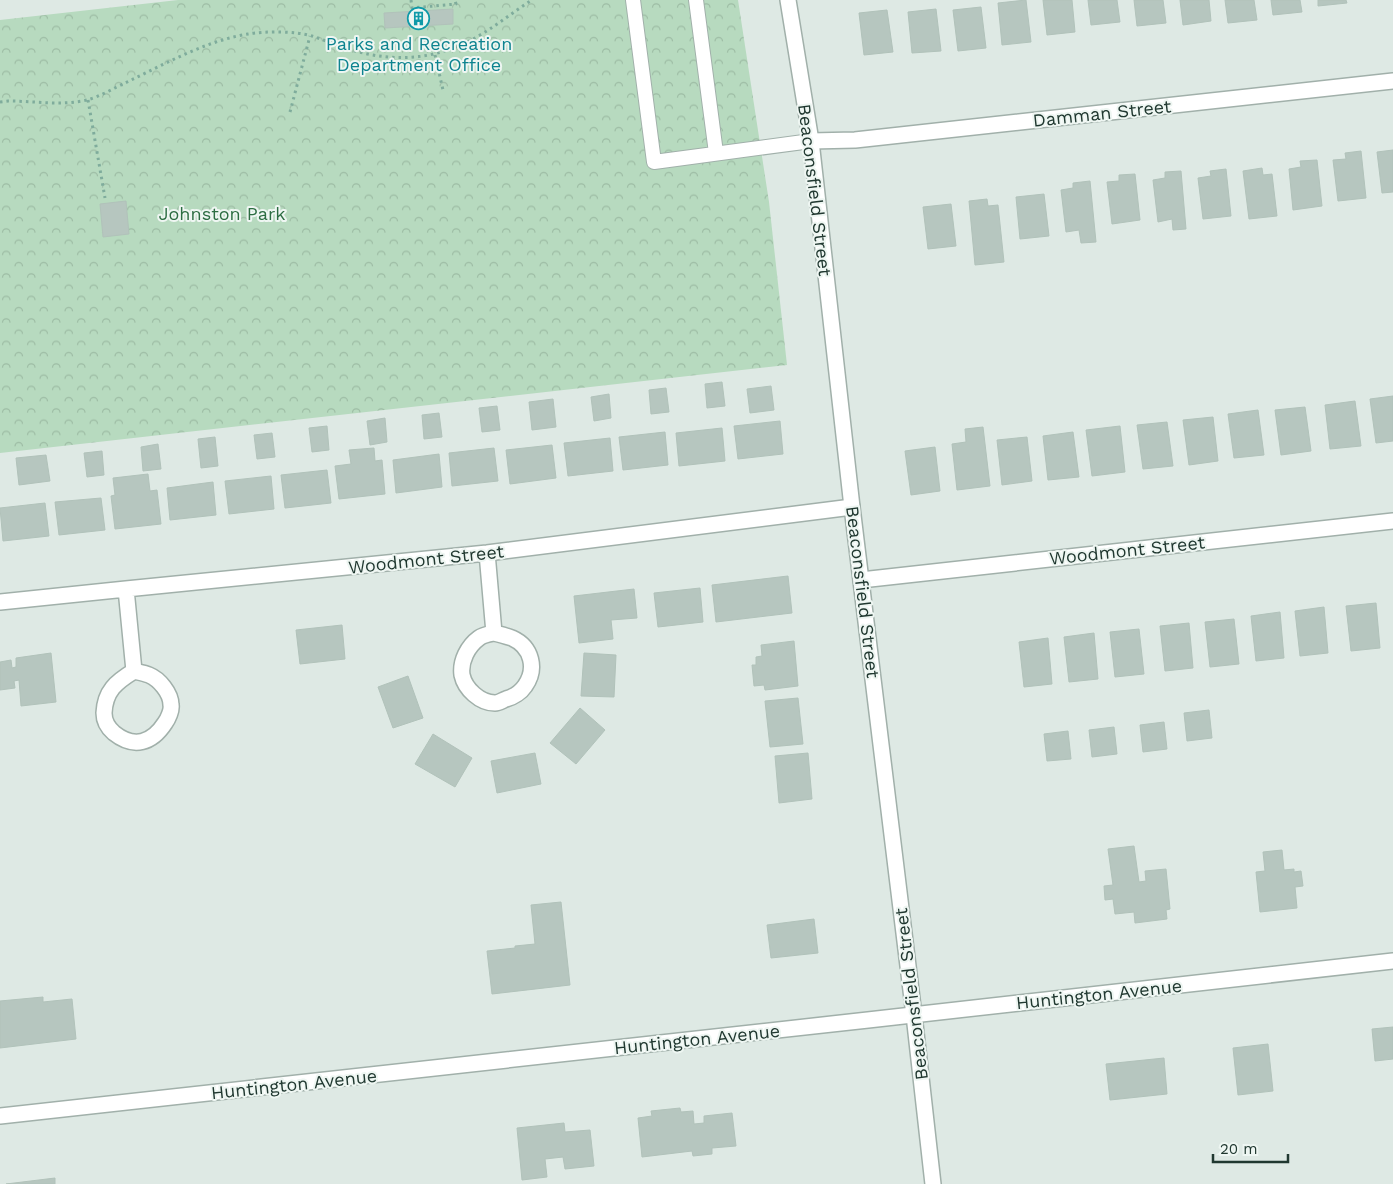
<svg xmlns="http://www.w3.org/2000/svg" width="1393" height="1184" font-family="'Work Sans',sans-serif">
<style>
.park{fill:url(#park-crowns)}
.building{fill:#b6c6bf;stroke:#b1c2ba}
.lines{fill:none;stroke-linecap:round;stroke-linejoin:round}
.service-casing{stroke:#a1b0aa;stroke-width:16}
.minor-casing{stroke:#a1b0aa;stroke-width:18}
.tertiary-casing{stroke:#a1b0aa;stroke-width:18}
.path{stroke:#7fac9c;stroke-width:3;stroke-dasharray:2.5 4;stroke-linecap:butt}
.service{stroke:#fff;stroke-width:14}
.minor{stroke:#fff;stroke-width:15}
.tertiary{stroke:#fff;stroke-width:15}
.labels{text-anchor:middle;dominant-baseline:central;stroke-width:4;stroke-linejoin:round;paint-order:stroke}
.culture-label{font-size:18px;fill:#0d838f;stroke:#eef6f2}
.street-label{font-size:18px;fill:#203830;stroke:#eef6f2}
.park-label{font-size:18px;fill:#2c6d42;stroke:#eef6f2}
</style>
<defs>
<pattern id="park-crowns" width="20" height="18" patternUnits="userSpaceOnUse" patternTransform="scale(1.25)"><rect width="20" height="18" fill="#b7dabf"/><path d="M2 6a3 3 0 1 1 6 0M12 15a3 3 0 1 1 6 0" fill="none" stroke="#9dbca4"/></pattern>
</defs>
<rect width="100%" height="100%" fill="#dee9e4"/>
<path class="park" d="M178,0h560l31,202 18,163 -787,88v-433z"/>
<path class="building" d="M1026,0l5,42 -29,3 -4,-42z
M1043,0h29l3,32 -28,3z
M1088,0h29l3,22 -29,3z
M1134,0h29l3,23 -29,3z
M1180,0h29l2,21 -28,4z
M1225,0h29l3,20 -29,3z
M1271,0h29l2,12 -29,3z
M1318,0h28l1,3 -29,3z
M981,7l5,41 -28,3 -5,-41z
M453,9v15l-68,4 -1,-15z
M936,9l5,42 -29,2 -4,-41z
M887,10l6,42 -29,3 -5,-42z
M1393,150v42l-11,1 -5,-41z
M1361,151l5,47 -28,3 -5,-41 13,-1 -1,-6z
M1317,160l5,46 -29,4 -4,-41 12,-2 -1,-6z
M1262,168l1,7 9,-1 5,42 -28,3 -6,-48z
M1226,169l5,47 -28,3 -5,-41 13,-2 -1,-5z
M1181,171l5,58 -13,1 -1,-11 -14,3 -5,-42 12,-2v-6z
M1135,174l5,46 -28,4 -5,-42 12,-1v-6z
M1090,181l6,61 -15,1 -2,-13 -13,2 -5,-42 12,-2v-5z
M1044,194l5,42 -29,3 -4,-42z
M987,199l1,7 10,-1 6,57 -29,3 -6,-64z
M126,201l3,33 -26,3 -3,-33z
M951,204l5,42 -28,3 -5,-42z
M722,382l3,24 -18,2 -2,-24z
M771,386l3,24 -24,3 -3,-24z
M666,388l3,24 -18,2 -2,-24z
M609,394l2,24 -17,3 -3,-24z
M1393,396v45l-17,2 -6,-44z
M553,399l3,28 -24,3 -3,-28z
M1355,401l6,45 -31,3 -5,-44z
M497,406l3,24 -18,2 -3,-24z
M1305,407l6,44 -30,4 -6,-45z
M1258,410l6,45 -30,3 -6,-44z
M439,413l3,24 -18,2 -2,-24z
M1213,417l5,44 -29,4 -6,-45z
M385,418l2,24 -17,3 -3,-24z
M780,421l3,33 -45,5 -4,-33z
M1167,422l6,44 -30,3 -6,-44z
M327,426l2,24 -17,2 -3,-24z
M1120,426l5,46 -33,4 -6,-46z
M983,427l7,59 -33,4 -5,-46 14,-2 -1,-13z
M722,428l3,33 -46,5 -3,-33z
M665,432l3,33 -45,5 -4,-33z
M1073,432l6,45 -31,3 -5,-44z
M272,433l3,24 -18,2 -3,-24z
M215,437l3,29 -17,2 -3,-29z
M1027,437l5,44 -30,4 -5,-45z
M610,438l3,33 -45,5 -4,-33z
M158,444l3,25 -18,2 -2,-24z
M552,445l4,33 -46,6 -4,-34z
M935,447l5,44 -29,4 -6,-44z
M374,448l1,13 7,-1 3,34 -46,5 -4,-33 16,-2 -2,-14z
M494,448l4,33 -46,5 -3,-33z
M102,451l2,24 -17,2 -3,-24z
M439,454l3,33 -46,6 -3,-33z
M46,455l4,26 -31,4 -3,-27z
M327,470l4,33 -46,5 -4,-33z
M148,474l2,17 7,-1 4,34 -46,5 -4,-33 4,-1 -2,-17z
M271,476l3,33 -45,5 -4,-33z
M213,482l3,33 -46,5 -3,-32z
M101,498l4,32 -46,5 -4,-33z
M45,503l4,33 -46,5 -3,-33z
M788,576l4,37 -76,9 -4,-37z
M700,588l3,34 -45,5 -4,-34z
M634,589l3,29 -26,2 2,19 -34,4 -5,-47z
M1376,603l4,45 -29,3 -5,-45z
M1324,607l4,46 -28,3 -5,-45z
M1280,612l4,46 -28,3 -5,-45z
M1234,619l5,45 -29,3 -5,-45z
M1189,623l4,45 -28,3 -5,-45z
M342,625l3,34 -45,5 -4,-34z
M1139,629l5,45 -29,3 -5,-45z
M1094,633l4,46 -29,3 -5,-45z
M1048,638l4,46 -28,3 -5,-45z
M794,641l4,45 -33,4 -1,-5 -10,1 -2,-21h4v-8l6,-1 -1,-11z
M51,653l5,49 -35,4 -2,-26 -5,1 1,7 -15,2v-28l11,-2 1,8 4,-1v-9z
M584,653l32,2 -2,42 -33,-1z
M408,676l15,42 -30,10 -15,-41z
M798,698l5,46 -33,3 -5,-46z
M580,708l25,22 -29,34 -26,-21z
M1209,710l3,28 -25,3 -3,-28z
M1164,722l3,27 -24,3 -3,-27z
M1114,727l3,27 -25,3 -3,-27z
M1068,731l3,28 -24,2 -3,-27z
M433,734l39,24 -17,29 -40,-23z
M535,753l6,31 -44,9 -6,-32z
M808,753l4,46 -33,4 -4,-47z
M1134,846l5,36 7,-1 -1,-10 21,-2 4,40 -4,1 1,9 -32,4 -1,-11 -19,2 -2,-15 -8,1 -1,-14 9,-1 -5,-36z
M1282,850l2,20 10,-1v3l7,-1 2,15 -8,1 2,21 -37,4 -4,-40 9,-1 -2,-19z
M561,902l9,83 -78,9 -5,-43 28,-3v-2l20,-2 -4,-39z
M814,919l4,34 -47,5 -4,-33z
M43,997v5l29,-3 4,40 -76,9v-47z
M1393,1027v32l-18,2 -3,-32z
M1268,1044l5,47 -35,4 -5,-47z
M1164,1058l3,36 -57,6 -4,-36z
M680,1108l1,4 12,-1 1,13 10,-1v-7l28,-3 4,33 -24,2v6l-19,2 -1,-5 -50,6 -4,-39 14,-2 -1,-5z
M564,1123l1,9 25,-2 4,36 -29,3 -2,-12 -18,2 2,18 -25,3 -5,-52z
M55,1178v6h-49z"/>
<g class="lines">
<defs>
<path id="service" d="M633,0l21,162 157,-21
M696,0l20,153"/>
<path id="minor" d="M811,141l44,-1 538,-59
M487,553l7,80c-5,1 -11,2 -15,5 -11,8 -19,23 -17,37 3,14 18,28 33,28 4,0 8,-3 11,-4 7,-2 15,-7 19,-13 12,-17 7,-39 -13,-48 -6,-2 -12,-4 -18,-5
M861,580l532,-59
M126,589l8,82c-18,11 -29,20 -30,42 0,8 3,14 10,20 20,16 38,10 51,-10 3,-4 7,-13 6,-18 0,-12 -12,-26 -22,-30 -5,-2 -11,-3 -15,-4
M0,602l126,-13 361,-36 365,-46
M0,1116l868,-96 525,-59"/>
<path id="tertiary" d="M788,0l23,141 41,366 62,508 19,169"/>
</defs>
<use href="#service" class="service-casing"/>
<use href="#minor" class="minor-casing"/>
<use href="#tertiary" class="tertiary-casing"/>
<path class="path" d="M411,0l1,8 44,-4 -1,-4
M435,55l8,35
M88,100l17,98
M0,102l8,-1c26,0 54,5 79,-1 12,-3 27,-12 38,-17 40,-19 80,-42 123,-49 17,-3 48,-3 64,2 12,4 24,9 36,13 49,15 93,11 137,-17 16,-10 31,-22 47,-32
M290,112l20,-76"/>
<use href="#service" class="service"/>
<use href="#minor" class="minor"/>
<use href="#tertiary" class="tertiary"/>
</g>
<defs>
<symbol id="building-ring" viewBox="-11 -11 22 22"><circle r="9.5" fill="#eef6f2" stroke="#0f9aa8" stroke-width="1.5"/><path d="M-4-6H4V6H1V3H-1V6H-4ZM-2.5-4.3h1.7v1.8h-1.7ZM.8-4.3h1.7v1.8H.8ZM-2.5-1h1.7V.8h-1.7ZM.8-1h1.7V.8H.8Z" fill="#0f9aa8"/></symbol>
</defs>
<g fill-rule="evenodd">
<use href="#building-ring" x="406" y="6" width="25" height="25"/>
</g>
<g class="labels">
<g class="culture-label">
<text x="419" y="43">Parks and Recreation<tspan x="419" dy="21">Department Office</tspan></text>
</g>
<g class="street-label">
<text transform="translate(1102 113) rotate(-6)">Damman Street</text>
<text transform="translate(815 190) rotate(83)">Beaconsfield Street</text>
<text transform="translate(1127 550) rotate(-6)">Woodmont Street</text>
<text transform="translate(426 559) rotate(-6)">Woodmont Street</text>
<text transform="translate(863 592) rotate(83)">Beaconsfield Street</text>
<text transform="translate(911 994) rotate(-97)">Beaconsfield Street</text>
<text transform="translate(1099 994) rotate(-6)">Huntington Avenue</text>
<text transform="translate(697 1039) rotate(-6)">Huntington Avenue</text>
<text transform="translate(294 1084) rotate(-6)">Huntington Avenue</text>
</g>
<g class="park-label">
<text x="222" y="213">Johnston Park</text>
</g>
</g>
<path d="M1213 1154v8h75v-8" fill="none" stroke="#203830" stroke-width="2.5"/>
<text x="1220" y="1154" font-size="15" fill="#203830" stroke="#eef6f2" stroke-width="4" paint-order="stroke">20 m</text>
</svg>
